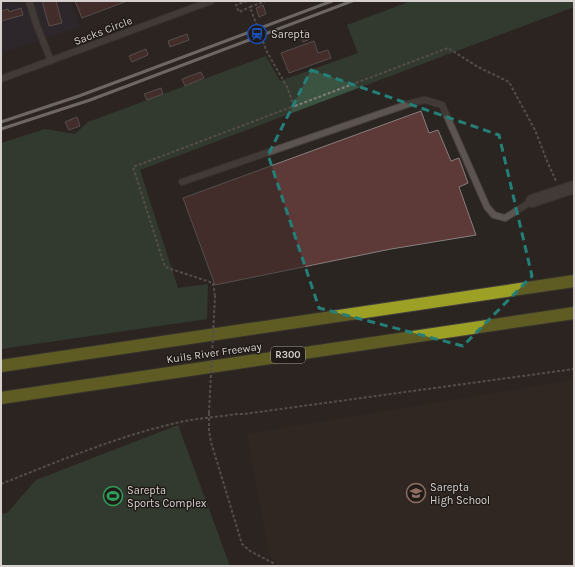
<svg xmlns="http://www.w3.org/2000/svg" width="575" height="567" font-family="Karla,sans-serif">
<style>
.industrial{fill:#302a3b}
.built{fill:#372b24}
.green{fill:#3b5442}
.building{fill:#5d3938;stroke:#887f7e}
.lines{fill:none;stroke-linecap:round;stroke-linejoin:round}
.lane-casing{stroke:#46413e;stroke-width:8}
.street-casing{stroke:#46413e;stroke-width:14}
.highway-casing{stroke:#46413e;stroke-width:14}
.path{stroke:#847e7b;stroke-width:2;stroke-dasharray:3 2;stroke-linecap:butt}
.lane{stroke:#5b5450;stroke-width:6}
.street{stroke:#5b5450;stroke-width:12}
.highway{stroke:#9ca126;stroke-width:12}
.rail{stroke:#bdb8b6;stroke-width:3}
.path-bridge{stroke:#847e7b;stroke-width:2;stroke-dasharray:3 2;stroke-linecap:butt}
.marked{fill:none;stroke:#237f78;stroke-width:3;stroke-dasharray:8 5;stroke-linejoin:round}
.labels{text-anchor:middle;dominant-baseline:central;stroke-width:3;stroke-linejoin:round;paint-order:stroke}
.shield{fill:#211b18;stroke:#a09a98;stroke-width:1}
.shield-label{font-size:10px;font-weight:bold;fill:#d6d1cf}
.street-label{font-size:11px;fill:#d6d1cf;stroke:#211b18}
.poi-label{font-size:11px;fill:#d6d1cf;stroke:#211b18;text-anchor:start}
</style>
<rect width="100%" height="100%" fill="#2b2521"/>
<path class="industrial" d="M1,1h70l9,26 -79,26z"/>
<path class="built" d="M574,380v186h-295l-10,-13 -22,-119z"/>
<path class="green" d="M411,1h163v6l-434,163 38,118 30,-4 -1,35 -206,30v-206l44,-14 30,5 13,-12 178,-66 14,25 78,-28 -11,-28z
M178,425l52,141h-229v-52l6,-1 29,-33z"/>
<path class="building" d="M42,1h14l6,22 -13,3z
M75,1h52l-45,17z
M263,5l3,9 -7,3 -3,-9z
M21,8l2,7 -22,6v-10l7,-2 1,3z
M306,30l4,9 -7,3 -3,-9z
M187,34l2,6 -19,7 -2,-6z
M314,41l4,12 10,-3 3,8 -42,15 -8,-20z
M146,49l2,6 -16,7 -3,-6z
M201,72l3,6 -19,8 -3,-7z
M161,88l2,6 -16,6 -3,-6z
M421,111l8,22 9,-3 13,31 8,-3 9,25 -9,4 17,48 -85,14 -176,36 -32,-87z
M77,117l3,9 -11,4 -4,-8z"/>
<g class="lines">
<defs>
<path id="lane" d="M29,1l8,25 14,35
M1,79l210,-78
M182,182l229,-79 14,-3 17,5 45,102 7,8 11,3 27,-17"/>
<path id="street" d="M532,201l42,-14"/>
<path id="highway" d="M1,366l573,-85
M1,398l573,-85"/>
</defs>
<use href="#lane" class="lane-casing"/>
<use href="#street" class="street-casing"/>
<use href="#highway" class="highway-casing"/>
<path class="path" d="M247,1l-11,4 3,7 11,-5
M257,26l-7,-19 16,-6
M295,106l153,-58 30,19 31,15 26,48 12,31 9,20
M215,296l-2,-13 -48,-16 -32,-100 161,-61 -7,-19 -20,-35 -5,-13
M209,413v18l2,11 31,102 8,7 23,12 1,3
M1,484c58,-23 117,-48 179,-62 19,-4 38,-5 57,-8h7l330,-45"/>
<use href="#lane" class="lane"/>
<use href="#street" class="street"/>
<use href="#highway" class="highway"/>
<path class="rail" d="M1,122l78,-26 253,-95
M1,129l89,-29 262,-99"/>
<path class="path-bridge" d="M257,26l5,13
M209,413l6,-117"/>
</g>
<path d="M0 0H575V567H0ZM311,70l188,65 33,141 -69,70 -144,-38 -51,-153z" fill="#2b2521" fill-opacity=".55" fill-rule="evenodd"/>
<path class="marked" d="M311,70l188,65 33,141 -69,70 -144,-38 -51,-153z"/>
<defs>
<symbol id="station-ring" viewBox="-11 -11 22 22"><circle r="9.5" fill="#211b18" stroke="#1a4fb4" stroke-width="1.5"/><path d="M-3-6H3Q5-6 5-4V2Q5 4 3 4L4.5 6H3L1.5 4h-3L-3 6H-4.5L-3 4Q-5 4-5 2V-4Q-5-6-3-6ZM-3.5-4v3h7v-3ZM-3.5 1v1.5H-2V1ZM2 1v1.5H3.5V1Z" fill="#1a4fb4"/></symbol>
<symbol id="school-ring" viewBox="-11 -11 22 22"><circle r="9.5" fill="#211b18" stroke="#8d6e63" stroke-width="1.5"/><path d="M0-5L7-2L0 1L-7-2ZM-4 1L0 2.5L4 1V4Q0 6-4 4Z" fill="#8d6e63"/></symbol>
<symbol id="stadium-ring" viewBox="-11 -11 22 22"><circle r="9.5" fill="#211b18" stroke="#2e9e5b" stroke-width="1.5"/><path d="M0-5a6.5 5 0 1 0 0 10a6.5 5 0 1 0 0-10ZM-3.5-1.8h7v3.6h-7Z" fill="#2e9e5b"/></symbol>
</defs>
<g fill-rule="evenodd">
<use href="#station-ring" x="246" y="23" width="22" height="22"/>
<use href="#school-ring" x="405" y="482" width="22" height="22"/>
<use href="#stadium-ring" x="102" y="485" width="22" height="22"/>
</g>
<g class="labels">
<rect class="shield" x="271" y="347" width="34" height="16" rx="3"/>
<g class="shield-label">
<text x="288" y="355">R300</text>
</g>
<g class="street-label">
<text transform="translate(103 31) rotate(-21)">Sacks Circle</text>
<text transform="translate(214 353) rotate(-8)">Kuils River Freeway</text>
</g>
<g class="poi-label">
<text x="271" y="34">Sarepta</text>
<text x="430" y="487">Sarepta<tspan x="430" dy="13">High School</tspan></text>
<text x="127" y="490">Sarepta<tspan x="127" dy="13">Sports Complex</tspan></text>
</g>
</g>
<rect width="575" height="567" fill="none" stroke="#d6d1cf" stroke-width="4"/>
</svg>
